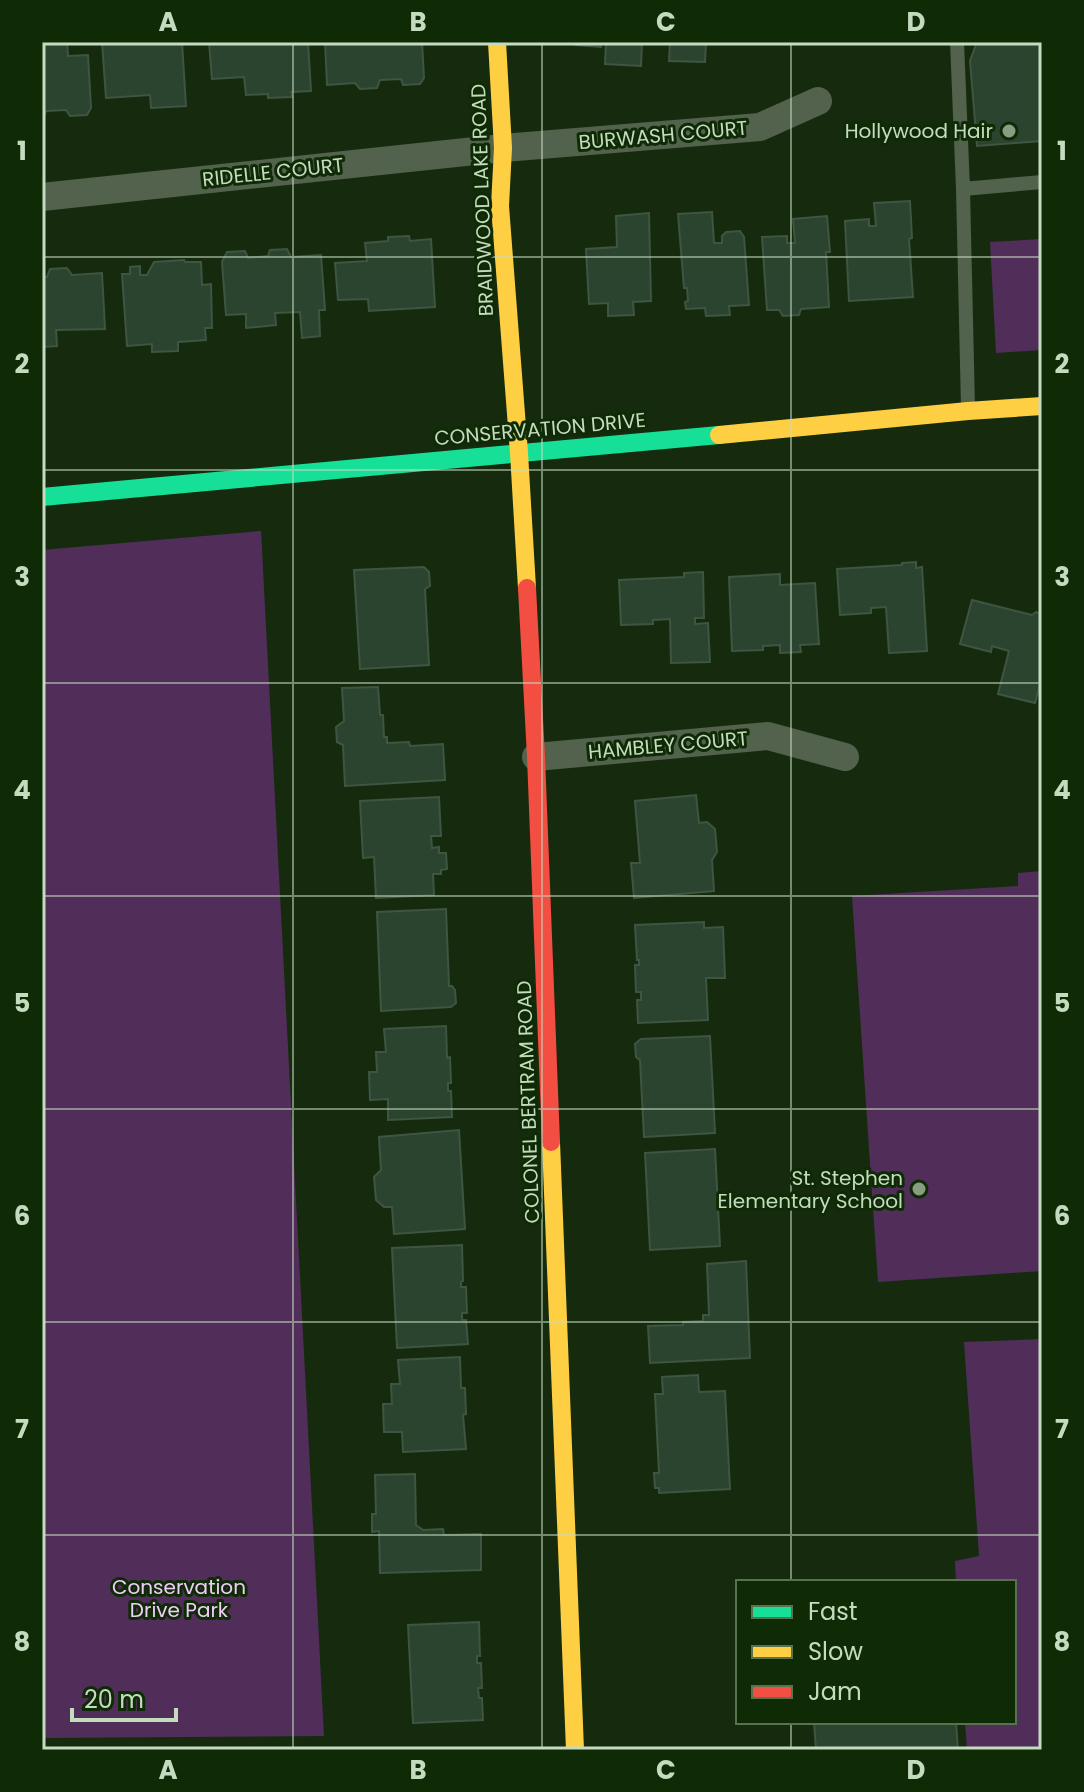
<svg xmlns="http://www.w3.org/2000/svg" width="1084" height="1792" font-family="Poppins,sans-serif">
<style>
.green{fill:#512e5a}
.building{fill:#2b4430;stroke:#3e5541;stroke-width:2}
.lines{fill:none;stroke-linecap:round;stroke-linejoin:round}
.lane{stroke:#52624d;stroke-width:14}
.street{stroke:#52624d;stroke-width:28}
.fast{stroke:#16e098;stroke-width:18}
.slow{stroke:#ffcf43;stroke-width:18}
.jam{stroke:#f24e42;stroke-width:18}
.grid{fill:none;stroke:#c5dbbf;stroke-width:2;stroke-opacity:0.55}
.poi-dot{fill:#889d81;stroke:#0f2b05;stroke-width:3}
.labels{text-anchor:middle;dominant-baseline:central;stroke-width:6;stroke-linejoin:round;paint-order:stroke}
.poi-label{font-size:20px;fill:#c5dbbf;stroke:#0f2b05;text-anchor:end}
.street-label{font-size:20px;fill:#c5dbbf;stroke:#0f2b05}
.park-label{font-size:20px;fill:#efccf9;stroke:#0f2b05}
.neatline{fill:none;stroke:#c5dbbf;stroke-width:3}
.grid-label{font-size:26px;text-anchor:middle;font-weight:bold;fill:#c5dbbf}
</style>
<rect width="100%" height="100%" fill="#162b0e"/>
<path class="green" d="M1042,239v111l-46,3 -6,-111z
M261,531l63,1205 -282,2v-1188z
M1042,871v400l-164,11 -26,-386 166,-10v-13z
M1042,1339v411h-75l-2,-28h49v-140h-58l-1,-21 24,-5 -15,-214z"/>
<path class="building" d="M42,42h25l1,14 20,-1 3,53 -4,7 -17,1 -4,-6 -20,1 -2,6h-2z
M102,42h80l4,64 -35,2 -1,-13 -44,3z
M209,42h99l3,49 -20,1 1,5 -24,1v-4l-22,1 -2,-18 -32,2z
M325,42h97l2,36 -4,6 -17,1 -2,-6 -21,1 -3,8 -17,1 -5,-6 -28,2z
M576,42h25v5l-25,-2z
M606,42h36l-1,24 -36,-2z
M670,42h36l-1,20 -36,-1z
M977,42h65v99l-65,5 -7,-85z
M910,201l2,37 -3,1 4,58 -64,4 -4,-80 24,-2v7h7l-2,-23z
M712,212l2,31h8v-7l4,-4 14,-1 4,6 5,68 -20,1 1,9 -24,1 -1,-8 -19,1 -1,-7 3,-1 -1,-13h-3l-6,-74z
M649,213l2,88 -18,1 1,13 -26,1v-13l-19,1 -3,-55 31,-2 -1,-31z
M827,216l3,36h-4l3,55 -28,2 -2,6 -16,1 -4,-6h-12l-5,-73 25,-1v7h8l-2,-24z
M409,236l1,5 21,-2 4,68 -66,4 -1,-12 -30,1 -3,-37 32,-2 -2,-18 23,-2v-4z
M287,249l4,8 30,-2 4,55h-6l1,26 -18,2 -2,-26 -25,1 1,12 -30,3v-14l-20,1 -4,-53 5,-10 18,-1 3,7 20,-2 2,-6z
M184,260l1,2h16l1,23 9,-1 1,44h-7l1,12 -28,2v9l-26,1v-8l-25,2 -5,-72h8v-7l10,-1v9h7l7,-13z
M67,268l5,7 30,-2 3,56 -49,1 1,16 -15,1v-70h5l3,-8z
M916,562v6l6,-1 5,84 -38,2 -3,-46 -15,1v5l-31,2 -3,-46 65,-4v-2z
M424,567l5,5 1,14 -5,3 4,76 -69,4 -6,-99z
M703,572l1,46h-9v6l13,-1 2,39 -39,1 -1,-44 -17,1v4l-32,1 -2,-45 65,-3v-4z
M780,574v11l35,-2 4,61 -19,1 1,7 -21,1v-8l-17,1v4l-31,1 -3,-74z
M972,600l60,15 4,-3 6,2v40l-2,10 2,1v12l-7,26 -37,-9 11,-43 -17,-5 -1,6 -31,-8z
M378,687l2,28h3l1,22h3v6l22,-1 1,4 33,-2 2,36 -100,6 -2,-41 -6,-3 -1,-15 8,-6 -2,-33z
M696,795l3,28 8,-1 8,7 2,23 -5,8 2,31 -80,7 -3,-35h9l-5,-62z
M439,797l2,39h-10l1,12 7,-1v6h7l1,16 -6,1v4h-8l1,21 -58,3 -2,-41 -11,1 -3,-57z
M446,909l3,77h3l3,4 1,13 -5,4 -70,4 -4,-99z
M704,922v6l19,-1 2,51h-19l2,42 -70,3 -1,-23h4v-8h-5l-1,-27h4v-5h-2l-2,-35z
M446,1026l1,32 3,-1 1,26h-3v8h3l1,26 -64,3v-21l-18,1 -1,-28h8l-1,-20h10l-2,-23z
M710,1036l5,97 -71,4 -4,-77 -4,-3 -1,-13 6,-5z
M459,1130l6,99 -71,5 -2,-27h-8l-8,-7 -2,-23 7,-7 -2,-33z
M715,1149l5,97 -70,4 -5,-97z
M462,1245l1,36 -2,1v5h5l1,26h-5v7h4l2,24 -71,4 -5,-100z
M746,1261l4,97 -100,5 -2,-37 35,-1v-3l20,-1v-6h6l-2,-51z
M460,1357l1,31h4l1,26 -3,1 3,34 -63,3 -1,-20h-18l-1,-28h9l-1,-20h9l-2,-24z
M698,1375l1,17 26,-1 5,98 -71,4v-5h-4l-1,-15h5l-4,-79h8l-1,-17z
M415,1474l1,51 7,5 20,-1 1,6 37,-1v36l-101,3 -1,-42 -7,1v-18h4l-1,-39z
M479,1622l1,34h-3v7h4l1,25h-4l1,10h3l1,22 -70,3 -5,-98z
M814,1722h142l2,28h-146h4z"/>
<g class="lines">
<path class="lane" d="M957,42l6,147 5,218
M963,189l79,-7"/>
<path class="street" d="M42,197l461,-49 257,-21 58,-26
M536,757l232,-21 77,21"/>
<path class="fast" d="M42,497l677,-62"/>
<path class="slow" d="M497,42l6,106 -3,58 19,247 8,135
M719,435l249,-24 74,-5
M551,1142l24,608"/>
<path class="jam" d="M527,588l9,169 15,385"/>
</g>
<path class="grid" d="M293,42v1708M542,42v1708M791,42v1540M42,257h1000M42,470h1000M42,683h1000M42,896h1000M42,1109h1000M42,1322h1000M42,1535h1000M791,1722v28"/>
<g class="poi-dot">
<circle cx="1009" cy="131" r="8"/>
<circle cx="919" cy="1189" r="8"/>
</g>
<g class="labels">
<g class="poi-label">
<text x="993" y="131">Hollywood Hair</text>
<text x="903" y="1178">St. Stephen<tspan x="903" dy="23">Elementary School</tspan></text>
</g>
<g class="street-label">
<text transform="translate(663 135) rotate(-5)">BURWASH COURT</text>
<text transform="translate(273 172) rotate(-6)">RIDELLE COURT</text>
<text transform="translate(482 200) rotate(-92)">BRAIDWOOD LAKE ROAD</text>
<text transform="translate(540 429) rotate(-5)">CONSERVATION DRIVE</text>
<text transform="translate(668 745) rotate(-5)">HAMBLEY COURT</text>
<text transform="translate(528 1102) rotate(-92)">COLONEL BERTRAM ROAD</text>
</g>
<g class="park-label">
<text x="179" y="1587">Conservation<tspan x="179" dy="23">Drive Park</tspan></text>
</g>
</g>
<rect width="1084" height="1792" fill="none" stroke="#0f2b05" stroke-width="88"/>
<rect x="736" y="1580" width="280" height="144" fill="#0f2b05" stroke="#58714f" stroke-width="2"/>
<rect x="752" y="1606" width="40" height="12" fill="#16e098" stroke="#58714f" stroke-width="2"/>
<text x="808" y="1620" font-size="24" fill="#c5dbbf">Fast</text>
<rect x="752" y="1646" width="40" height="12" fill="#ffcf43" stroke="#58714f" stroke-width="2"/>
<text x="808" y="1660" font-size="24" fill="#c5dbbf">Slow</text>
<rect x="752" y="1686" width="40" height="12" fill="#f24e42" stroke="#58714f" stroke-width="2"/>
<text x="808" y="1700" font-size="24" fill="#c5dbbf">Jam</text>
<path d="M72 1708v12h104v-12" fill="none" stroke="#c5dbbf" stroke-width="4"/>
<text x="84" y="1708" font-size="24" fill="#c5dbbf" stroke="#0f2b05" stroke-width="6" paint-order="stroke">20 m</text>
<rect x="44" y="44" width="996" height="1704" class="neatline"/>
<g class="grid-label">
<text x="168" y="31">A</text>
<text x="418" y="31">B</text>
<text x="666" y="31">C</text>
<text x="916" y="31">D</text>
<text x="22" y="160">1</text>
<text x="1062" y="160">1</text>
<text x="22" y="373">2</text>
<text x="1062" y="373">2</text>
<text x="22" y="586">3</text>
<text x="1062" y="586">3</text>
<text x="22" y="799">4</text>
<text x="1062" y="799">4</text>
<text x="22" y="1012">5</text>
<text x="1062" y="1012">5</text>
<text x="22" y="1225">6</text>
<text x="1062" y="1225">6</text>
<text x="22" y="1438">7</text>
<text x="1062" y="1438">7</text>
<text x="22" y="1651">8</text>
<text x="1062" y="1651">8</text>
<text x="168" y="1779">A</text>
<text x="418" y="1779">B</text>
<text x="666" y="1779">C</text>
<text x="916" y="1779">D</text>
</g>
</svg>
